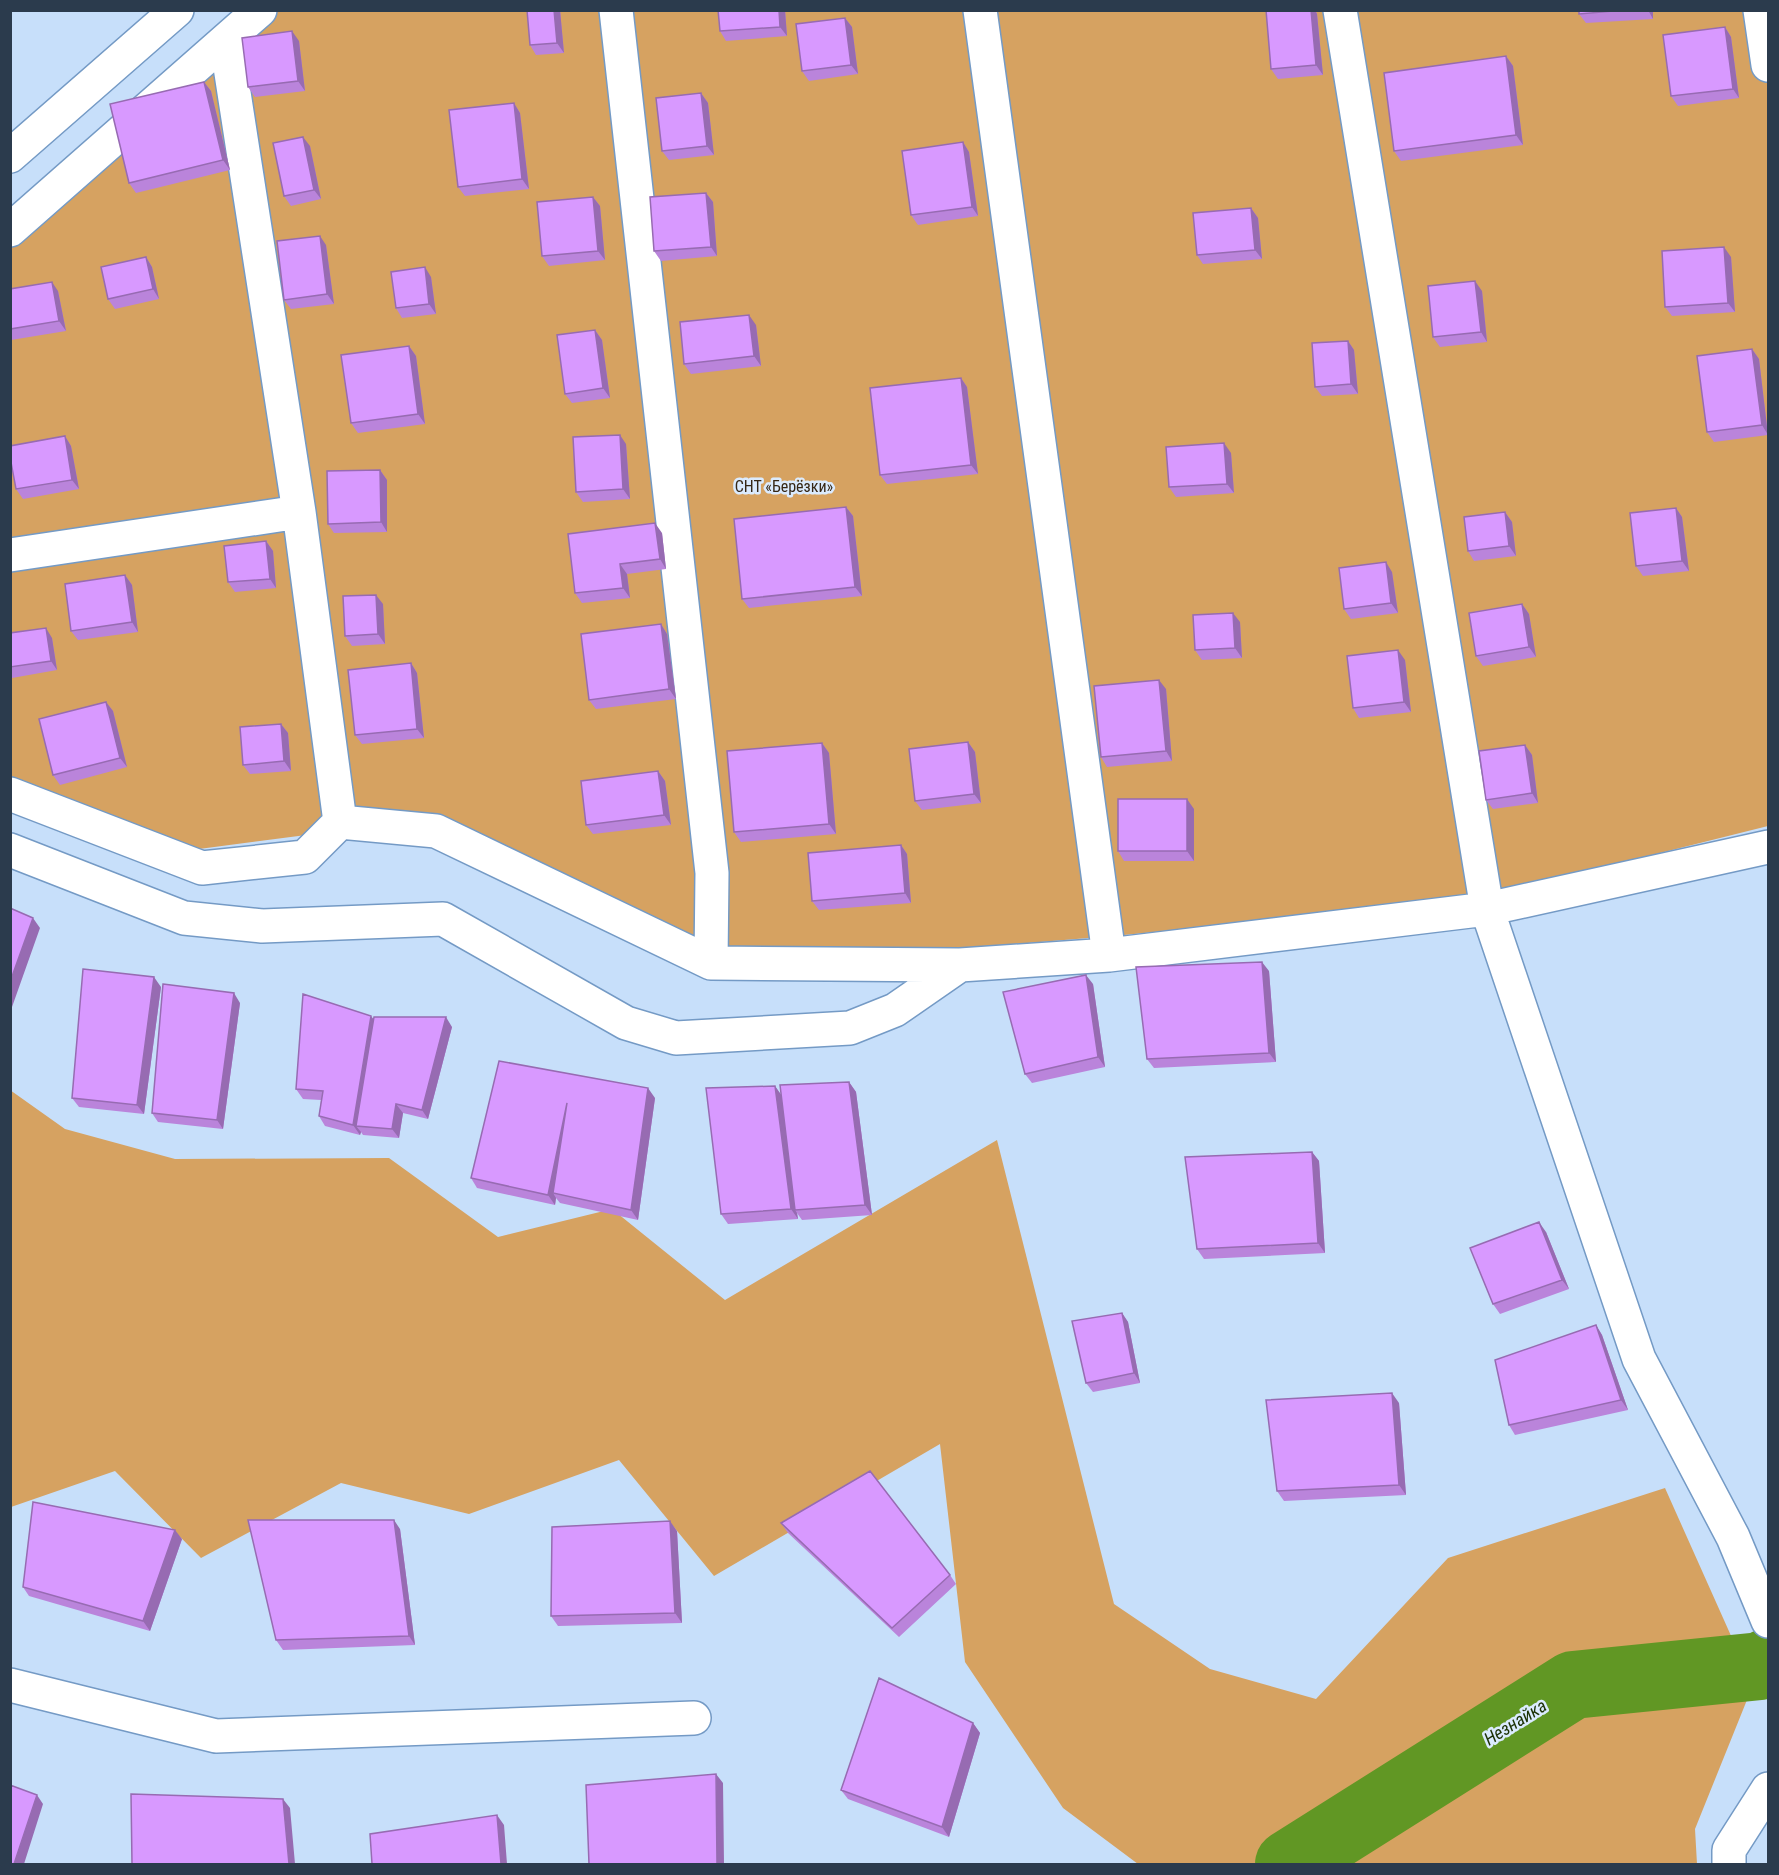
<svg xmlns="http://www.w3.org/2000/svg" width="1779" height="1875" font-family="'Roboto Condensed',sans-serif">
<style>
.green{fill:#d6a261}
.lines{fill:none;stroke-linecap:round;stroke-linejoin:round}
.river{stroke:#619724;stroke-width:68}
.minor-casing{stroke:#749ac5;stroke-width:36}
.minor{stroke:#fff;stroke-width:33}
.wall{fill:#ba84db}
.shaded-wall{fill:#976bb2}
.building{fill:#d899ff;stroke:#976bb2;stroke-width:1.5}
.labels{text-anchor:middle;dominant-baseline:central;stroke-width:5;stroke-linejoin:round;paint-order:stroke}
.park-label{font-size:16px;fill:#352614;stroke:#dbebfe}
.water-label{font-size:18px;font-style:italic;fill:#1b3104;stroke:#dbebfe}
</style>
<rect width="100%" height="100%" fill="#c7dffa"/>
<path class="green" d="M265,11h1503v815l-300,75 -344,34 -376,31 -357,-142 -192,25 -188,-72 -1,-543z
M10,1090l55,39 110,30 214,-1 109,79 114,-28 113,91 272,-160 117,464 96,65 106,30 132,-141 217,-70 88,197 -58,144 2,35h-559l-75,-56 -98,-146 -25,-218 -226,132 -95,-116 -150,54 -128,-31 -140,75 -86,-87 -104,36z"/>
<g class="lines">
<path class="river" d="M1289,1864l284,-179 188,-19 7,-4"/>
<defs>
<path id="minor" d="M616,10l96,863 -1,90
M980,10l129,945
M1340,10l147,899 152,450 94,178 35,84
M1760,10l8,55
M226,41l73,471 41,310
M10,156l167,-146
M10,230l250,-220
M10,555l289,-43
M10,794l192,74 103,-11 35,-35 96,9 275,132 249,2 149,-10 378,-46 281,-62
M10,850l174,68 78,8 181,-7 183,104 50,15 174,-10 45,-18 65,-45
M10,1685l206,51 478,-18
M1729,1864v-14l39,-61"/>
</defs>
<use href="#minor" class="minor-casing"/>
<use href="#minor" class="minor"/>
</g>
<path class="wall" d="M527,10h33l4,43 -28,2 -6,-10z
M785,10l2,26 -61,5 -6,-10z
M1311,10h4l2,4 6,61 -45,4 -7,-10z
M1579,10h74v9l-67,4 -7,-9z
M845,18l7,9 6,47 -49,7 -7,-10z
M1725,27l6,10 8,61 -61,8 -7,-10z
M299,41l6,50 -50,6 -7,-10z
M1506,56l7,10 10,79 -122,16 -7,-10z
M204,82l7,9 19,79 -94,23 -7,-10z
M701,93l7,10 6,52 -45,5 -7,-9z
M514,103l6,10 9,76 -64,7 -7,-9z
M963,142l6,10 9,64 -60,9 -7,-10z
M310,146l11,53 -30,7 -7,-10z
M706,193l7,9 4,54 -56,5 -7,-10z
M593,197l7,9 5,54 -56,6 -7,-10z
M1251,208l7,10 4,41 -59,5 -6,-9z
M326,245l8,59 -43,5 -7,-9z
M146,257l6,10 7,32 -44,10 -7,-10z
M1731,257l4,55 -63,4 -7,-9z
M431,277l5,37 -34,4 -6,-10z
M10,289l48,2 8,40 -55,9z
M1482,291l5,51 -47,5 -7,-10z
M756,325l5,41 -70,8 -7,-10z
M595,330l7,10 8,58 -38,5 -7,-9z
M1348,341l6,9 4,44 -36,2 -7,-9z
M409,346l7,10 9,68 -67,9 -7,-10z
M1752,349l7,10 9,76 -54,7 -7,-10z
M961,378l6,9 11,87 -91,10 -7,-9z
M65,436l6,10 8,43 -56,10 -7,-10z
M626,444l4,55 -47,3 -7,-10z
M1231,453l3,40 -58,4 -7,-10z
M380,470l7,10v52l-53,1 -6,-9z
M846,507l7,9 9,80 -113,12 -7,-9z
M1676,508l6,9 7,54 -46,5 -7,-10z
M1505,512l7,10 4,34 -42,5 -6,-10z
M662,533l4,36 -39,5 3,24 -48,5 -7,-10z
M266,541l7,10 3,37 -41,4 -7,-10z
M1392,572l6,41 -47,6 -7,-10z
M125,575l7,10 6,47 -60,8 -7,-9z
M383,604l2,40 -33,2 -7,-10z
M1522,604l7,10 7,43 -53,9 -7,-10z
M1240,622l2,36 -40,2 -7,-10z
M661,624l6,10 9,65 -80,10 -7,-9z
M10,633l42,5 5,32 -45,8 -2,-3z
M1405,660l6,52 -52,6 -6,-10z
M411,663l6,10 7,65 -62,6 -7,-9z
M1166,689l6,72 -65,6 -6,-10z
M106,702l7,9 14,56 -67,18 -7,-10z
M281,724l7,9 3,38 -41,3 -7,-9z
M968,742l7,10 6,51 -59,7 -7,-9z
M822,743l7,10 7,81 -95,8 -7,-10z
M1525,745l7,10 6,48 -45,6 -7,-9z
M658,771l7,10 6,44 -78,9 -7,-9z
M1194,809v52h-70l-6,-10z
M901,845l6,9 4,49 -92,7 -7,-9z
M1269,971l7,91 -122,6 -7,-9z
M1093,984l12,83 -73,16 -7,-9z
M161,987l-17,127 -65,-7 -7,-9z
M240,1003l-17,126 -65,-7 -6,-9z
M373,1019l79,8 -24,92 -25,-6 -4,25 -36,-3 -2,-3 -1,3 -35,-9 -6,-10 2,-16 -18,-1 -7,-10z
M849,1082l7,10 16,123 -70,5 -5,-7 1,6 -70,5 -7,-10 54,-128 6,9z
M655,1098l-17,122 -78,-17 -4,-5 -1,7 -78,-17 -6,-10z
M1312,1152l7,9 6,92 -121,6 -7,-10z
M1546,1232l23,57 -69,25 -7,-10z
M1122,1313l6,9 12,61 -47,9 -7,-9z
M1596,1325l6,10 26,75 -113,25 -6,-10z
M1399,1403l7,92 -122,6 -7,-10z
M781,1523l169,52 6,9 -57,53 -111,-104z
M400,1529l15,116 -132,5 -7,-10z
M677,1531l5,92 -124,3 -7,-10z
M182,1539l-32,92 -121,-35 -6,-9z
M973,1723l7,10 -31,104 -101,-38 -7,-9z"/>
<path class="shaded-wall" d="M554,10h6l4,43 -7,-10z
M779,10h6l2,26 -7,-9z
M1311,10h4l2,4 6,61 -7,-10z
M1648,10h5v9z
M845,18l7,9 6,47 -7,-9z
M1725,27l6,10 8,61 -6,-9z
M292,31l7,10 6,50 -7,-10z
M1506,56l7,10 10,79 -7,-10z
M204,82l7,9 19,79 -7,-10z
M701,93l7,10 6,52 -7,-9z
M514,103l6,10 9,76 -7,-10z
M303,137l7,9 11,53 -7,-9z
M963,142l6,10 9,64 -6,-9z
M706,193l7,9 4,54 -6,-9z
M593,197l7,9 5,54 -7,-9z
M1251,208l7,10 4,41 -7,-9z
M320,236l6,9 8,59 -7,-10z
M1724,247l7,10 4,55 -7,-9z
M146,257l6,10 7,32 -6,-10z
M425,267l6,10 5,37 -7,-10z
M1475,281l7,10 5,51 -6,-10z
M52,282l6,9 8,40 -7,-10z
M749,315l7,10 5,41 -7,-10z
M595,330l7,10 8,58 -7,-10z
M1348,341l6,9 4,44 -7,-10z
M409,346l7,10 9,68 -7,-10z
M1752,349l7,10 9,76 -6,-10z
M961,378l6,9 11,87 -7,-9z
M620,435l6,9 4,55 -7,-10z
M65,436l6,10 8,43 -7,-9z
M1224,443l7,10 3,40 -7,-9z
M380,470l7,10v52l-6,-10z
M846,507l7,9 9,80 -7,-9z
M1676,508l6,9 7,54 -7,-10z
M1505,512l7,10 4,34 -7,-10z
M655,523l7,10 4,36 -6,-10z
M266,541l7,10 3,37 -6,-9z
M1386,562l6,10 6,41 -7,-10z
M620,564l7,10 3,24 -7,-10z
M125,575l7,10 6,47 -6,-10z
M376,595l7,9 2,40 -7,-10z
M1522,604l7,10 7,43 -7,-10z
M1233,613l7,9 2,36 -7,-10z
M661,624l6,10 9,65 -7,-10z
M46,628l6,10 5,32 -6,-9z
M1398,650l7,10 6,52 -7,-10z
M411,663l6,10 7,65 -7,-9z
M1159,680l7,9 6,72 -6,-10z
M106,702l7,9 14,56 -7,-9z
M281,724l7,9 3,38 -7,-10z
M968,742l7,10 6,51 -7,-9z
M822,743l7,10 7,81 -7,-10z
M1525,745l7,10 6,48 -6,-10z
M658,771l7,10 6,44 -7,-10z
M1187,799l7,10v52l-7,-10z
M901,845l6,9 4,49 -6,-10z
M33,918l7,10 -28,79 -2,-2v-23z
M1262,962l7,9 7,91 -7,-9z
M1086,975l7,9 12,83 -7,-10z
M154,977l7,10 -17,127 -7,-9z
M234,993l6,10 -17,126 -6,-9z
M371,1016l7,9 -22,101 5,6 -1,3 -7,-10z
M446,1017l6,10 -24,92 -6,-9z
M849,1082l7,10 16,123 -7,-10z
M775,1086l7,10 13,114 2,3 1,6 -7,-10z
M648,1088l7,10 -17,122 -7,-10z
M567,1103l-14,90 3,5 -1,7 -7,-10z
M396,1104l7,9 -4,25 -7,-9z
M1312,1152l7,9 6,92 -7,-10z
M1539,1222l7,10 23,57 -7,-9z
M1122,1313l6,9 12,61 -6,-10z
M1596,1325l6,10 26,75 -7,-10z
M1392,1393l7,10 7,92 -7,-10z
M394,1520l6,9 15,116 -6,-9z
M670,1521l7,10 5,92 -7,-10z
M175,1530l7,9 -32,92 -7,-10z
M973,1723l7,10 -31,104 -7,-10z
M716,1774l7,9 1,81h-7z
M37,1795l6,9 -19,60h-10z
M283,1799l7,9 5,56h-6z
M497,1815l7,10 3,39h-6z"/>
<path class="building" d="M527,10h27l3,33 -27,2z
M718,10h61l1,17 -60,4z
M1266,10h45l5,55 -45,4z
M1579,10h46l-46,4z
M845,18l6,47 -49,6 -6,-47z
M1725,27l8,62 -62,7 -8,-61z
M292,31l6,50 -50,6 -6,-49z
M1506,56l10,79 -122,16 -10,-78z
M204,82l19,78 -94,23 -19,-79z
M701,93l6,53 -45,5 -6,-53z
M514,103l8,76 -64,8 -9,-77z
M303,137l11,53 -30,6 -11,-53z
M963,142l9,65 -61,8 -9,-64z
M706,193l5,54 -57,4 -4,-54z
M593,197l5,54 -56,5 -5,-54z
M1251,208l4,42 -58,5 -4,-42z
M320,236l7,58 -43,6 -7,-59z
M1724,247l4,56 -63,4 -3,-56z
M146,257l7,32 -45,10 -7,-32z
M425,267l4,37 -33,4 -5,-36z
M1475,281l6,51 -48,5 -5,-51z
M52,282l7,39 -49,8v-40z
M749,315l5,41 -70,8 -4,-42z
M595,330l8,58 -38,6 -8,-59z
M1348,341l3,43 -36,3 -3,-44z
M409,346l9,68 -67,9 -10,-68z
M1752,349l10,76 -55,7 -10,-76z
M961,378l10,87 -91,10 -10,-87z
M620,435l3,54 -47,3 -3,-55z
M65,436l7,44 -56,9 -6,-32v-11z
M1224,443l3,41 -58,3 -3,-40z
M380,470l1,52 -53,2 -1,-53z
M846,507l9,80 -113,12 -8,-80z
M1676,508l6,53 -46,5 -6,-53z
M1505,512l4,34 -41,5 -4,-34z
M655,523l5,36 -40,5 3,24 -48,5 -7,-59z
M266,541l4,38 -42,3 -4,-36z
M1386,562l5,41 -47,6 -5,-41z
M125,575l7,47 -61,9 -6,-47z
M376,595l2,39 -33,2 -2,-40z
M1522,604l7,43 -53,9 -7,-43z
M1233,613l2,35 -40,2 -2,-35z
M661,624l8,65 -80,11 -8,-66z
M46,628l5,33 -41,6v-34z
M1398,650l6,52 -51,6 -6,-52z
M411,663l6,66 -62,6 -7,-65z
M1159,680l7,71 -65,6 -7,-71z
M106,702l14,56 -67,17 -14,-56z
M281,724l3,37 -41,4 -3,-38z
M968,742l6,52 -59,7 -6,-52z
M822,743l7,81 -95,8 -7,-81z
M1525,745l7,48 -46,7 -7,-49z
M658,771l6,44 -78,10 -5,-44z
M1118,799h69v52h-69z
M901,845l4,48 -93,8 -4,-48z
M10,908l23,10 -23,64z
M1262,962l7,91 -122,6 -11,-92z
M83,969l71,8 -17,128 -65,-7z
M1086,975l12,82 -73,17 -22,-82z
M163,984l71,9 -17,127 -65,-7z
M303,994l68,22 -18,109 -34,-9 4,-25 -27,-2z
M374,1017h72l-24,93 -26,-6 -4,25 -36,-3z
M499,1061l149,27 -17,122 -78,-17 14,-90 -19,92 -77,-17z
M849,1082l16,123 -70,5 -15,-125z
M775,1086l16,123 -70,5 -15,-126z
M1312,1152l6,91 -121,6 -12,-92z
M1539,1222l23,58 -69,24 -23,-56z
M1122,1313l12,60 -48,10 -14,-62z
M1596,1325l25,75 -112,25 -14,-65z
M1392,1393l7,92 -122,6 -11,-91z
M870,1471l80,104 -58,53 -111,-105z
M33,1502l142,28 -32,91 -120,-34z
M248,1520h146l15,116 -133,4z
M670,1521l5,92 -124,3 1,-89z
M879,1678l94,45 -31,104 -101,-37z
M716,1774l1,90h-128l-3,-79z
M10,1785l27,10 -23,69h-4z
M131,1794l152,5 6,65h-157z
M497,1815l4,49h-129l-2,-30z"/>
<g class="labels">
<g class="park-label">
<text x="784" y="486">СНТ «Берёзки»</text>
</g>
<g class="water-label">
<text transform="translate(1515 1722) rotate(-32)">Незнайка</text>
</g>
</g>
<rect width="1779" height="1875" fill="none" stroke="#2b3b4d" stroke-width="24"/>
</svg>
